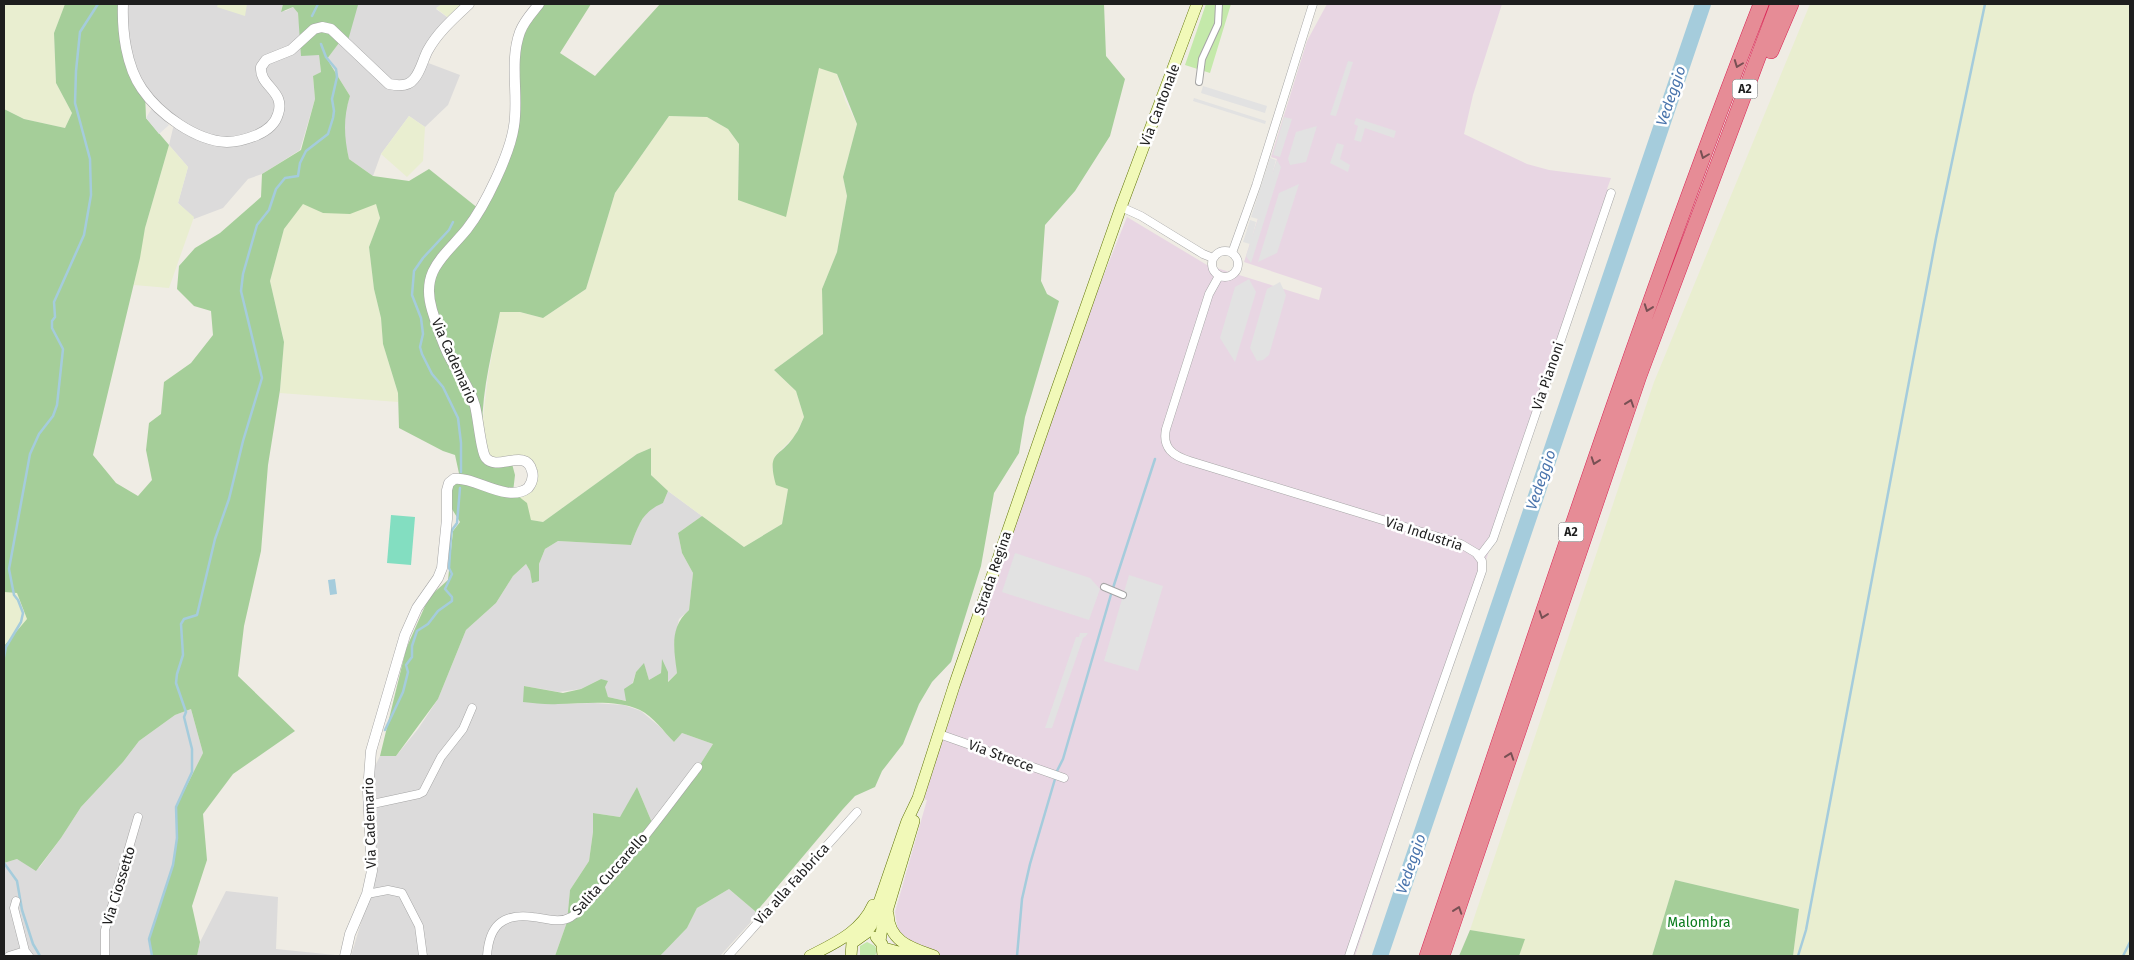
<svg xmlns="http://www.w3.org/2000/svg" width="2134" height="960" font-family="'Fira Sans',sans-serif">
<style>
.residential{fill:#dcdbdb}
.industrial{fill:#e8d6e3}
.farmland{fill:#e9eed0}
.grass{fill:#c4e9aa}
.forest{fill:#a5ce99}
.pitch{fill:#83dec1}
.parking{fill:#e2e2e2}
.water{fill:#a5ccdc}
.lines{fill:none;stroke-linecap:round;stroke-linejoin:round}
.stream{stroke:#a5ccdc;stroke-width:2.5}
.river{stroke:#a5ccdc;stroke-width:16}
.pedestrian-casing{stroke:#a5a5a5;stroke-width:8}
.minor-casing{stroke:#a5a5a5;stroke-width:9}
.tertiary-casing{stroke:#a5a5a5;stroke-width:11}
.secondary-casing{stroke:#607506;stroke-width:12}
.motorway-casing{stroke:#d92555;stroke-width:16}
.pedestrian{stroke:#fff;stroke-width:6}
.minor{stroke:#fff;stroke-width:8}
.tertiary{stroke:#fff;stroke-width:10}
.secondary{stroke:#f1f9b8;stroke-width:11}
.motorway{stroke:#e68c96;stroke-width:15}
.oneway{stroke:#785054}
.labels{text-anchor:middle;dominant-baseline:central;stroke-width:5;stroke-linejoin:round;paint-order:stroke}
.shield{fill:#fff;stroke:#626262;stroke-width:1}
.shield-label{font-size:12px;font-weight:bold;fill:#1e1e1e}
.street-label{font-size:14px;fill:#1e1e1e;stroke:#fff}
.park-label{font-size:14px;fill:#0c7c1e;stroke:#fff}
.water-label{font-size:15px;font-style:italic;fill:#4b75ad;stroke:#fff}
</style>
<rect width="100%" height="100%" fill="#efece4"/>
<path class="residential" d="M123,4h160l-2,7h5l7,-4 5,6 3,28 18,14 2,17 -8,4 2,23 -15,51 -38,24 -14,5 -25,29 -29,11 -16,-16 10,-36 -19,-22 6,-25 -42,-46z
M357,4h85l-6,5 15,11 -28,41 37,14 -12,30 -23,22 -16,-11 -28,38 -8,22 -24,-17 -5,-21 1,-26 5,-16 -23,-37 15,-20 5,4z
M668,491l34,25 -24,17 4,20 11,20 -4,37 -10,9 -5,24 3,30 -10,9 -5,-21 -1,12 -12,7 -5,-16 -8,8 -9,29 -19,-4 -7,-18 -20,10 -22,3 -35,-6 32,18 38,-1 30,2 17,6 18,15 15,16 8,-9 31,11 -22,35 -38,46 -16,-38 -16,30 -28,-4v19l-4,29 -19,29 -3,32 -12,34h-204l27,-90 -8,-67 2,-27 8,-16h16l22,-27 20,-30 28,-69 30,-27 17,-27 13,-12 4,7 2,11 13,-33 13,-8 73,4 7,-19 12,-18 13,-5z
M191,709l12,44 -27,54 1,31 -4,27 -24,79 3,12h-148v-93l13,-4 22,9 22,-30 20,-31 42,-45 16,-21 36,-26z
M729,889l27,23 -6,11 -30,33h-60l27,-28 10,-20z
M226,891l52,6 -2,52 69,7h-148l3,-14z"/>
<path class="industrial" d="M1327,4h175l-29,91 -9,39 63,30 22,6 62,8 -4,11 7,6 -125,356 -134,405h-465l8,-25 -3,-19 32,-112 -9,-2 132,-389 77,-192 80,48 112,35 3,-12 -78,-26 33,-103 -6,-2 36,-116z"/>
<path class="farmland" d="M4,4h61l-11,29 2,50 16,30 -7,15 -41,-9 -20,-10z
M218,4h29l-2,12 -28,-9z
M442,4h27l-18,16 -15,-12z
M1810,4h320v952h-337l6,-47 -124,-29 -23,76h-133l5,-17 -54,-9 184,-548z
M819,67l18,7 8,26 12,24 -14,53 4,19 -10,56 -15,37 1,45 -49,36 22,21 8,26 -9,19 -20,20 -3,13 16,20 -6,35 -38,23 -76,-56 -17,-16v-27l-14,6 -94,68 -12,-2 -9,-19 -9,-9 17,-7 -2,-21 -37,-2 -10,-26 7,-60 12,-64h20l23,6 43,-29 29,-96 54,-77 38,1 21,12 11,15 -1,56z
M409,116l16,11 -2,34 -16,16 -26,-23z
M169,145l19,22 -10,36 16,14 -25,71 -35,-3 11,-57z
M303,203l20,10 53,-10 4,15 -11,29 5,42 7,29 2,26 15,49v9l-118,-9 4,-52 -14,-60 14,-52z
M4,592l13,1 10,26 -23,27z"/>
<path class="grass" d="M1206,4h25l-21,69 -25,-8z
M867,942l8,4 2,5 -2,5h-15v-10z"/>
<path class="forest" d="M65,4h58l3,40 19,49 1,25 23,27 -24,83 -5,30 -47,197 23,28 22,13 14,-16 -6,-30 3,-27 12,-9 3,-32 27,-19 22,-28 -2,-24 -17,-5 -17,-17 2,-23 16,-18 25,-15 41,-36 1,-23 39,-24 14,-51 -2,-23 8,-4 -2,-17 -18,1 -3,-43 -5,-6 -12,5 2,-8 75,1 -11,39 -5,-5 -15,20 23,37c-7,22 -6,41 -1,63l24,17 36,5 20,-12 50,40 31,-61 8,-110 21,-34h52l-31,49 35,23 65,-72h444l2,52 19,23 -15,57 -35,55 -30,34 -4,56 6,13 12,7 -34,116 -6,36 -25,40 -13,73 -30,96 -19,20 -13,22 -16,40 -21,27 -7,16 -20,9 -12,13 -87,103 -27,-23 -32,19 -10,20 -27,28h-105l12,-34 3,-32 19,-29 4,-29v-19l27,4 17,-30 16,38 38,-46 22,-35 -31,-11 -8,9c-10,-10 -21,-26 -34,-32 -25,-11 -56,-6 -82,-6 -11,1 -23,-1 -35,-2l1,-16 39,7 18,-4 20,-10 7,2 -3,6 3,10 18,4 -2,-12 9,-6 3,-11 8,-9 5,17 12,-7 1,-14 6,13v10l9,-9c-3,-24 -8,-45 12,-63l4,-37 -11,-20 -4,-20 24,-17 42,31 38,-23 6,-35 -12,-4c-10,-36 4,-26 19,-50 4,-5 6,-12 9,-18l-8,-26 -22,-21 49,-36 -1,-45 15,-37 10,-56 -4,-19 14,-53 -20,-50 -18,-6 -33,149 -48,-17 1,-56 -11,-15 -21,-12 -38,-1 -54,77 -29,96 -43,29 -23,-6h-20c-9,47 -24,98 -15,146l26,2 4,15 -2,17 14,11 4,17 12,2 94,-68 14,-6v27l17,16 -5,12c-21,9 -24,21 -32,42l-73,-4 -13,8 -6,15v17l-7,2 -2,-12 -4,-7 -13,12 -17,27 -30,27 -28,69 -42,57h-16l26,-107 23,-52 19,-17 5,-49 7,-9 -13,-21v-11l13,-12 -5,-23 -12,-4 -44,-23 -1,-35 -15,-49 -2,-26 -7,-29 -5,-42 11,-29 -4,-14 -26,10 -27,-1 -20,-9 -19,25 -14,52 14,61 -4,48 -12,75 -7,86 -17,75 -6,50 57,55 -62,43 -30,40 4,46 -15,46 8,36 -3,14h-45l-3,-17 24,-74 4,-27 -1,-31 27,-54 -12,-44 -16,6 -36,26 -16,21 -42,45 -20,31 -25,33 -19,-12 -13,4v-217l23,-27 -10,-26 -13,-1v-483l20,10 41,9 7,-15 -16,-30 -2,-50z
M1675,880l124,29 -6,47h-141z
M1470,930l55,9 -6,17h-60z"/>
<path class="pitch" d="M391,515l24,2 -4,48 -24,-2z"/>
<path class="parking" d="M1348,61l5,1 -17,54 -6,-1z
M1203,86l64,20 -2,7 -64,-20z
M1194,98l72,23 -1,3 -72,-23z
M152,108l17,17 -10,9 -13,-16z
M1284,117l8,2 -12,38 -7,-2z
M1356,118l40,13 -2,7 -29,-10 -4,14 -7,-2 4,-14 -4,-2z
M1317,126l-11,36 -16,3 -2,-6 8,-27z
M1337,143l7,2 -4,14 10,6 -2,7 -18,-9z
M1270,158l6,2 -4,15 5,-15 4,7 -30,96 -5,-7 4,-12 -7,-2 7,-22 6,2 -4,16 6,-19 -7,-2z
M1299,184l-22,69 -19,9 21,-69z
M1249,279l7,13 -21,70 -15,-24 15,-51z
M1280,282l6,13 -17,60 -6,5 -6,1 -7,-13 17,-59z
M1015,553l75,25 10,11 -11,31 -87,-28z
M1129,575l34,11 -25,85 -34,-10z
M1080,633h8l-2,3 -3,2 -31,90h-7l31,-91h3z"/>
<path class="water" d="M335,579l2,15 -7,1 -2,-15z"/>
<g class="lines">
<path class="stream" d="M312,16l6,-12
M453,222l-4,8 -26,28 -9,13 -2,24 9,23 2,16 -3,13 2,7 10,20 11,13 15,31 3,25v29
M4,657l2,-10 15,-25 2,-9 -5,-13 -4,-5 -5,-26 21,-115 9,-20 14,-18 4,-11 6,-56 -11,-21v-7l3,-4 -1,-15 30,-67 7,-40 -1,-36 -15,-56 1,-32 4,-39 18,-28
M385,730l18,-38 5,-20 -2,-7 6,-8v-11l5,-15 11,-7 10,-13 14,-10v-4l-7,-8 7,-15 -3,-6 2,-32 1,-6 5,-7 3,-35
M1057,771l6,-12 49,-168 43,-132
M4,863l13,18 5,29 11,34 7,12
M152,956l-3,-17 24,-74 4,-27 -1,-31 16,-35v-23l-8,-32 2,-5 -10,-29 1,-9 6,-19 -2,-31 3,-5 13,-4 18,-76 14,-40 14,-58 19,-63 -21,-87 2,-17 14,-49 12,-15 7,-21 9,-11 13,-2 2,-13 6,-12 22,-17 5,-16 1,-7 -2,-12 5,-22 -1,-8 -10,-12 -5,-13
M1017,956l5,-57 8,-35 25,-85
M1798,956l8,-26 130,-692 49,-234
M2123,956l7,-14"/>
<path class="river" d="M1380,956l323,-952"/>
<defs>
<path id="pedestrian" d="M1199,82l3,-23 16,-35 1,-20
M1104,587l19,8"/>
<path id="minor" d="M1121,207l20,9 62,38 10,4
M1212 264a13 13 0 1 1 26 0a13 13 0 1 1-26 0Z
M1232,253l24,-67 57,-182
M1219,276l-10,18 -43,135c-4,19 7,27 24,32l271,83 15,9 6,8v10l-66,188 -67,197
M1480,556l13,-17 118,-346
M939,734l125,44
M368,805l51,-11 4,-2 18,-35 22,-28 9,-21
M367,894l21,-4 14,3 17,33 4,30
M16,901l-2,7 11,43 4,5
M9,956l16,-5
M105,956v-26l33,-113
M487,956c2,-30 15,-43 46,-39 12,1 26,7 38,0 11,-7 20,-19 30,-29 35,-38 66,-80 97,-121
M728,956l129,-144"/>
<path id="tertiary" d="M123,4c-1,27 3,62 19,85 17,25 54,52 85,53 10,0 20,-3 30,-7 9,-4 18,-10 21,-21 8,-23 -19,-28 -17,-47l5,-7 25,-10 23,-21 8,-2 9,2 58,55c9,2 19,3 25,-5 7,-8 9,-20 14,-29 10,-18 26,-32 41,-46
M345,956l5,-22 17,-40 5,-23 -4,-80 3,-40 34,-116 12,-27 21,-30 4,-10 5,-49v-29l2,-7 5,-4c19,-4 53,25 74,9 4,-5 6,-10 4,-17 -6,-24 -35,1 -46,-13 -5,-6 -8,-41 -11,-52 -5,-19 -17,-33 -26,-50 -7,-14 -12,-30 -17,-46 -12,-40 13,-54 35,-81 18,-23 43,-75 47,-103 5,-30 -5,-64 6,-94 4,-11 12,-19 19,-28"/>
<path id="secondary" d="M888,914c1,28 24,34 46,42
M876,937l6,7 1,12
M880,941l2,-13 32,-107
M884,948l29,8
M810,956c25,-13 51,-24 63,-51
M851,956l1,-13 14,-10 5,-7 36,-105 11,-23 36,-112 96,-277 71,-202 76,-203"/>
<path id="motorway" d="M1771,51l20,-47
M1427,956c108,-318 212,-639 334,-952
M1442,956l197,-580 139,-372"/>
</defs>
<use href="#pedestrian" class="pedestrian-casing"/>
<use href="#minor" class="minor-casing"/>
<use href="#tertiary" class="tertiary-casing"/>
<use href="#secondary" class="secondary-casing"/>
<use href="#motorway" class="motorway-casing"/>
<use href="#pedestrian" class="pedestrian"/>
<use href="#minor" class="minor"/>
<use href="#tertiary" class="tertiary"/>
<use href="#secondary" class="secondary"/>
<use href="#motorway" class="motorway"/>
</g>
<defs><path id="oneway-chevron" d="M-2-3.5L2.5 0L-2 3.5" fill="none" stroke-width="1.6" stroke-linecap="round" stroke-linejoin="round" transform="scale(1.25)"/></defs>
<g class="oneway">
<use href="#oneway-chevron" transform="translate(1738 64) rotate(111)"/>
<use href="#oneway-chevron" transform="translate(1704 155) rotate(111)"/>
<use href="#oneway-chevron" transform="translate(1648 308) rotate(110)"/>
<use href="#oneway-chevron" transform="translate(1630 403) rotate(-71)"/>
<use href="#oneway-chevron" transform="translate(1595 461) rotate(109)"/>
<use href="#oneway-chevron" transform="translate(1543 615) rotate(109)"/>
<use href="#oneway-chevron" transform="translate(1510 756) rotate(-71)"/>
<use href="#oneway-chevron" transform="translate(1458 910) rotate(-71)"/>
</g>
<g class="labels">
<g class="shield">
<rect x="1732.5" y="79.5" width="25" height="19" rx="4"/>
<rect x="1558.5" y="522.5" width="25" height="19" rx="4"/>
</g>
<g class="shield-label">
<text x="1745" y="89">A2</text>
<text x="1571" y="532">A2</text>
</g>
<g class="street-label">
<text transform="translate(1160 105) rotate(-69)">Via Cantonale</text>
<text transform="translate(454 361) rotate(66)">Via Cademario</text>
<text transform="translate(1548 376) rotate(-71)">Via Pianoni</text>
<text transform="translate(1424 534) rotate(18)">Via Industria</text>
<text transform="translate(993 573) rotate(-71)">Strada Regina</text>
<text transform="translate(1001 756) rotate(20)">Via Strecce</text>
<text transform="translate(370 823) rotate(-92)">Via Cademario</text>
<text transform="translate(610 874) rotate(-48)">Salita Cuccarello</text>
<text transform="translate(792 884) rotate(-48)">Via alla Fabbrica</text>
<text transform="translate(119 886) rotate(-73)">Via Ciossetto</text>
</g>
<g class="park-label">
<text x="1699" y="922">Malombra</text>
</g>
<g class="water-label">
<text transform="translate(1671 96) rotate(-71)">Vedeggio</text>
<text transform="translate(1541 480) rotate(-71)">Vedeggio</text>
<text transform="translate(1411 864) rotate(-71)">Vedeggio</text>
</g>
</g>
<rect width="2134" height="960" fill="none" stroke="#1e1e1e" stroke-width="10"/>
</svg>
